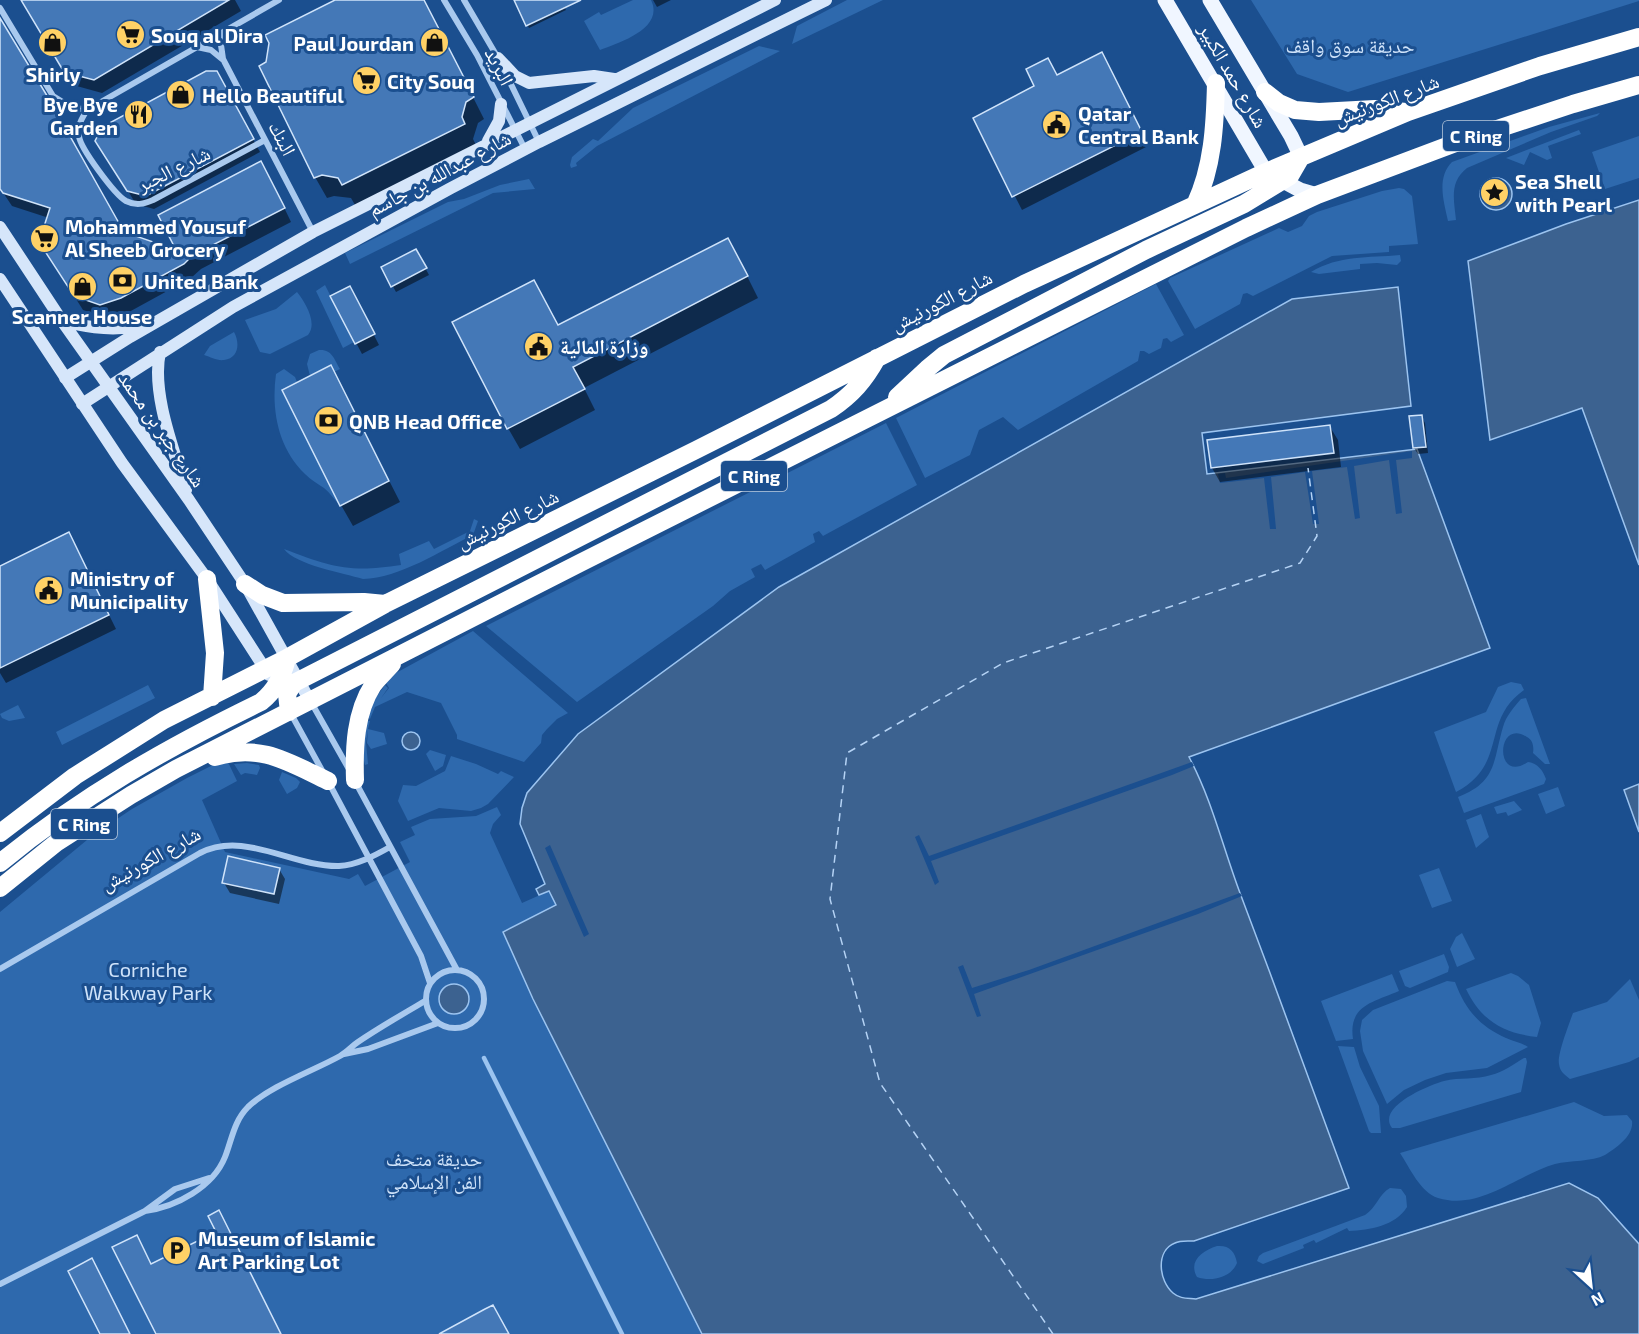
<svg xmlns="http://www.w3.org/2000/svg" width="1639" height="1334" font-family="'Exo 2','Noto Naskh Arabic',sans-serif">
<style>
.green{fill:#2e69ad}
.water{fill:#3c6290;stroke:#9cc4f0;stroke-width:1.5}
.pier{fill:#1b4f8f}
.shadow{fill:#0007}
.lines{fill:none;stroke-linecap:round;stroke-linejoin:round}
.stream{stroke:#9cc4f0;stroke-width:4.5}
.ferry{stroke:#b5d3f5;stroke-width:1.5;stroke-dasharray:8 6;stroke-linecap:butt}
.building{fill:#4478b7;stroke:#cfe3fa;stroke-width:1.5}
.street{stroke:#a9c9ee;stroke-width:6}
.secondary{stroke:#d6e6fa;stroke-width:12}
.primary{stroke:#f0f6ff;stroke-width:15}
.highway{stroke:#fff;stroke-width:18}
.labels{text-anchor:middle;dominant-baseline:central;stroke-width:6;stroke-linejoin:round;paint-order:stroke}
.shield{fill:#1b4f8f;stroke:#bbcadd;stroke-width:1.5}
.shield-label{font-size:18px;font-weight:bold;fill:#fff}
.poi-label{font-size:20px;font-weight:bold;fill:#fff;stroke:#1b4f8f;text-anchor:start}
.park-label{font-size:20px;fill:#cfe3fa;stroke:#1b4f8f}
.street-label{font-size:20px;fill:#fff;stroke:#1b4f8f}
</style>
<rect width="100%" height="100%" fill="#1b4f8f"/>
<path class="green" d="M633,0h18c14,29 -33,43 -51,50l-16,-29 15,-9 2,3z
M847,0h36l-91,44 5,-18z
M1251,0h388v1l-291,91 -51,-18z
M759,46l21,5 -183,95 -21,17 1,3 -6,2 -1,-3 2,-8 21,-18 5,2 35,-33z
M1600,113l-3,3 -46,16 -84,36c-18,14 -13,32 -11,52l-8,1c-4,-19 -12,-43 4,-59l97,-35z
M1579,130l2,4 -33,12 4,12 -5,2 -17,-8 -6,13 -18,-7z
M1639,136v42l-34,11 -13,-37z
M529,179l6,10 -42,4 -143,71 -5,-11 103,-51 16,-3 36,-14z
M1399,188l5,1 8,7 6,48 -29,2v6l-57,4 -79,40 -6,-3 -4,1 -3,10 -45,25 -27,-48 2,-3 109,-50 9,4 14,-6 7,-10 8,-4 65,-21z
M1400,255l1,6 -4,4 -20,-2 -17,1v5l-41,5 -8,-2c28,-17 57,-14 89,-17z
M1156,284l28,51 -13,7 -4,-4 -4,1 -2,9 -12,6 -5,-3h-4l-2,10 -120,69 -15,-13 -24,13 -9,25 -45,23 -29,-60z
M325,285l29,57 -11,6 -27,-57z
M297,292c8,10 21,31 11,43l-38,19 -10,-2 -15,-32 31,-11z
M234,332c6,11 5,26 -10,28 -7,1 -13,-3 -20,-5l6,-9z
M319,350c13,-1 15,9 21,19l-6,3 -24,4 -3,-12 3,-10z
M284,369l11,8 2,5 -15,8 58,116c-5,-6 -10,-13 -16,-18 -6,-4 -13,-8 -19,-14 -27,-26 -34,-64 -29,-100z
M886,423l31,62 -94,51 -4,-5 -6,3 2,8 -50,28 -4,-6 -10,5 4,8 -25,14 -17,15 -136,96 -91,-76z
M474,519l4,2 -5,14c-33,16 -73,43 -110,44 -20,-6 -67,-14 -79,-30 47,18 66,24 117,16l-2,-11 30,-13 5,8 36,-18z
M473,631l95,82 -11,6 -10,10 -5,6 -1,8 -17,19 -67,-23v-4l-16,-32 -34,-11 -32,15 -5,12 -3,-2 7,-17 11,-15 3,3 -7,10 8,-10 -3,-5 8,-9z
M1511,682l10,2 3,6c-44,31 -15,74 -68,102l-22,-60 52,-20 12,-25z
M148,685l7,13 -93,47 -6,-13z
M1526,698l24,66h-5l-12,-11c1,-6 0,-13 -6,-16 -31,-20 -33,48 1,25 10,1 15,9 18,17l-2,5 -80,29 -6,-16c39,-15 35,-36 45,-70 3,-11 11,-20 18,-28z
M18,705l7,13 -16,3 -7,-3 -2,-4z
M366,720l4,1 -2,8 16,4 3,11 -16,5 -4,-6 1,-13 -2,13 2,21 -3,1 -3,-12z
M430,750l16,5 -3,11 -8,5 -9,-17z
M451,756l25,8 22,10 3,-3 13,6 -26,27 -7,4 -10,3 -32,-3 -31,13 -10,-20 5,-16 13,1 29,-15z
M227,760l10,21 -35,19 23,52 124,27 9,-5 7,12 45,-24 -10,-20 15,-7 -4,-8 19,-8 46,-3 21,-9 4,8 -8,9 -3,9 32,70 27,-12 7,14 -53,27 30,67 169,335h-702v-422l93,-77 39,-26 55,-31 28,-14z
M247,763l12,2 1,3 -3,7 -12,-2 -4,2 -7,-11z
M282,772l14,6 4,4 -3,6 -10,6 -8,-14z
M1558,787l7,19 -19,8 -8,-20z
M1514,801l8,9 -14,6 -2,-4 -9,2 -3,-7z
M1481,814l8,23 -13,11 -10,-28z
M1439,868l13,33 -20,7 -13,-33z
M1462,933l13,26 -18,8 -7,-18 6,-12z
M1444,954l5,13 -1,5 -38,16 -5,-2 -6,-15z
M1511,973l7,3 11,9 12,38 -4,14c-35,-4 -56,-17 -71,-48z
M1392,974l7,17c-25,11 -51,14 -46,48l-17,2 -15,-40z
M1630,979l9,21v57l-10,5 -59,17c-5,-4 -10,-7 -11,-15 -2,-9 10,-40 14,-51l34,-11z
M1447,981l8,1c10,27 24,44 51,56 7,3 16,5 22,9l-41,21 -41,5 -21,7 -21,10 -17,14 -24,-53 -3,-20 2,-11 11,-10z
M1338,1046l16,1 6,20 19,39 2,27h-10l-2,-2z
M1524,1058h2l1,4 -6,30 -121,36h-8c-16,-21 37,-43 52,-47 16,-4 32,-1 47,-6 12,-3 23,-11 33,-17z
M1574,1102l30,14 23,-1 5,6c2,15 -16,27 -27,34 -13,7 -35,5 -50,9 -38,11 -75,47 -117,34 -18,-6 -28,-30 -38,-45z
M1390,1188l11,1 5,7 1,11c-12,19 -37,23 -58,24l-2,-3 -31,15 -2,-3 -11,5 1,3 -41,16 -6,-3 2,-5 4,-3 102,-38c11,-7 14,-21 25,-27z
M1217,1246c12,-1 18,5 20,17 -6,15 -26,19 -40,14 -9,-16 5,-26 20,-31z"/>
<path class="water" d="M1480 194a16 16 0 1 1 32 0a16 16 0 1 1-32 0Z
M1639,200v365l-57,-157 -92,32 -22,-179 98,-37z
M1398,287l13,119 -209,27 5,41 210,-25 73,199 -301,109c23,43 34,91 51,136 37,98 73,196 109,295l-155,53c-5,0 -14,-1 -19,2 -20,8 -16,38 -2,50 7,6 14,5 23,6l373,-116 29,15 41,46v90h-937l-169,-335 -30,-67 53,-27 -7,-14 -10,4 -3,-6 9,-5 -25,-60 2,-16 5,-15 51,-59 201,-147 513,-288z
M402 741a9 9 0 1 1 18 0a9 9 0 1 1-18 0Z
M1639,784v48l-15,-42z
M439 999a15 15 0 1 1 30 0a15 15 0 1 1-30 0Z"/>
<path class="pier" d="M1412,451v7l-16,2 6,53 -6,1 -7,-54 -35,6 6,52 -5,1 -8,-52 -35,4 7,53h-6l-8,-52 -34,5 5,52h-6l-6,-51 -44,5 -2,-9 7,-1 1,5z
M1192,762l2,4 -22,9 -241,86 8,21 -4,3 -20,-48 4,-2 10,21z
M550,845l39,89 -5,3 -39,-89z
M1240,893l2,3 -44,18 -224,80 7,22 -4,1 -19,-50 5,-2 9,23 57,-18z"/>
<path class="shadow" d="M22,0h213l6,11 -139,82 -29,-8z
M339,0h85l60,119 -6,4 -5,16 3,6 -121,60 -4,-7 -17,-2 -7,2 -12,-21 -48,-114z
M515,0h46l5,10 -37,18z
M653,0h18l-14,7z
M0,19l123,215 56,18 90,-76 22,46 -90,47 -10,9 -62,34 -21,6 -25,-8 -34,-54v-38l-37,-12 -12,-18z
M1109,68l39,78 -126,64 -47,-92 82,-41z
M224,86l36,66 -106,57 -18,-5 -31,-50z
M416,251l13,24 -33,17 -13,-24z
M739,260l19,38 -174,90 11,22 -75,39 -12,-21 50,-101z
M332,297l23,1 24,47 -17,9z
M342,388l58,114 -47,24 -12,-21z
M1421,416l4,7 3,30 -10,1 -4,-6z
M1330,427l8,13 3,27 -121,15 -8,-14 -3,-27z
M69,534l47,95 -110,54 -6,-10v-106z
M279,869l6,10 -6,25 -49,-11 -6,-10z"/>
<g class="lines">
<path class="stream" d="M484,1058l138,276"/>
<path class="ferry" d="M1053,1334l-173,-251 -50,-184 17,-146 156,-90 297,-100 17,-27 -9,-68"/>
</g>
<path class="building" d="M21,0h208l-135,80 -30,-8z
M335,0h89l50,97 -8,5 -4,15 3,7 -123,61 -4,-7 -16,-3 -8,3 -55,-112 7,-4 3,-19 -4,-8z
M514,0h67l-55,26z
M0,18l49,81 75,133 52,18 -18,-35 103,-54 24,47 -92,47 -9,9 -63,34 -21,7 -26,-9 -35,-54 11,-34 -47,-15 -3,-4z
M1102,52l40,80 -130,65 -39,-79 61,-32 -8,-17 22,-11 9,17z
M206,71h11l37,68 -108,57 -19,-5 -32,-50 7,-14z
M728,238l20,38 -175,91 12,22 -78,40 -55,-107 82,-42 24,45z
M416,249l11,19 -36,19 -10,-20z
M350,286l25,48 -20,10 -25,-48z
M331,365l58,116 -49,25 -58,-116z
M1422,415l4,32 -13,1 -4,-32z
M1330,425l4,28 -123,15 -4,-28z
M69,532l40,83 -109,53v-102z
M228,856l52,12 -6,26 -52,-11z
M219,1210l62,124h-125l-44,-87 25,-12 14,29 65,-32 -8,-16z
M92,1258l38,76h-30l-32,-63z
M493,1305l16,29h-70l46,-25z"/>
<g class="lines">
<path class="street" d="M444,0l33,55 48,94
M464,0l34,58
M0,8l53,88 16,10 18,4
M224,32l-3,13 2,14 90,173
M197,47l14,3 11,9
M504,70l35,72
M265,140l-112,60c-9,4 -17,6 -27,1 -11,-6 -46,-53 -47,-65 -2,-10 3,-18 8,-26l192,-110
M311,702l39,69
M290,712l34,62
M329,783l92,173 9,27
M356,783l101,187
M0,969l200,-116c44,-23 92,14 139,13 18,-1 35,-10 51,-19
M426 999a29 29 0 1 1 58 0a29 29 0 1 1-58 0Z
M344,1054l24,-5 70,-26
M145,1211c31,-4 68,-24 80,-54 7,-18 9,-36 23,-50 22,-21 65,-36 92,-51 7,-4 12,-10 18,-14 22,-15 45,-28 67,-41
M0,1284l145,-73 30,-22 34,-11"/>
<path class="secondary" d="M498,58l17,18 14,7 65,-7 20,3
M488,141l11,-20 2,-17
M0,227l62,94 127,179 56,84 65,117
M0,279l122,184 85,116 62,96
M62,321c28,7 56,11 84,3
M160,352c-9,41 14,98 26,138
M65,378l65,-41 183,-105 462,-232
M82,404l151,-97 218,-119 88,-46 287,-142"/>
<path class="primary" d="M1165,0l101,172 34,18 17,5
M1210,0l81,136 10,21"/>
<path class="highway" d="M1265,92l14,11 16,7 24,2 56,-3 31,3
M1195,205c18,-38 20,-80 21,-122
M897,397l30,-28 17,-14 202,-105 98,-46 46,-28 11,-19
M207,579l8,74 -3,44
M245,584l17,11 21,8 81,-1 21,2
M289,712l-2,-18 7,-11 537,-274c21,-14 34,-29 46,-51
M215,757c45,-14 73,5 113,24
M355,780c-1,-32 0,-67 18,-95 5,-7 13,-14 19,-21
M0,833l75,-57 89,-56 123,-62 98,-54 311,-154 328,-166 242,-112 142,-60 132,-46 99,-29
M0,863c80,-66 168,-116 261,-161 15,-12 22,-26 26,-44
M0,888l56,-45 75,-48 45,-26 404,-206 666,-335 71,-33 141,-53 115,-38 66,-19"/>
</g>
<defs>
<symbol id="supermarket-disc" viewBox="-11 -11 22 22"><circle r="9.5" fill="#ffd166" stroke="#1b4f8f"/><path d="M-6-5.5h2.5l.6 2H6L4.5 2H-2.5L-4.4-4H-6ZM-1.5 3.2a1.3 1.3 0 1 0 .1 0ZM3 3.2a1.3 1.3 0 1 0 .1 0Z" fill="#111"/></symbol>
<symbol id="shop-disc" viewBox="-11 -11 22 22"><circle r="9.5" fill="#ffd166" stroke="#1b4f8f"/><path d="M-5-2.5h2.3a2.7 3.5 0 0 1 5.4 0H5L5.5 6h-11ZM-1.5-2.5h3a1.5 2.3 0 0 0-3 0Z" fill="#111"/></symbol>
<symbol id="restaurant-disc" viewBox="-11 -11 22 22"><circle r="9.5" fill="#ffd166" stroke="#1b4f8f"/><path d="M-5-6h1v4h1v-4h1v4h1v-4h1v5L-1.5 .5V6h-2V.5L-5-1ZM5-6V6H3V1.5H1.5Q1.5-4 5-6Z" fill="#111"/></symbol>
<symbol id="civic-disc" viewBox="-11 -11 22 22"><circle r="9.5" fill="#ffd166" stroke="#1b4f8f"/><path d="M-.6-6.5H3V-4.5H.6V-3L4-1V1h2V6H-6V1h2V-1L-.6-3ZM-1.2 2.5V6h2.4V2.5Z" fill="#111"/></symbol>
<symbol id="sight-disc" viewBox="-11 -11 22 22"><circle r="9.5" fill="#ffd166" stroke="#1b4f8f"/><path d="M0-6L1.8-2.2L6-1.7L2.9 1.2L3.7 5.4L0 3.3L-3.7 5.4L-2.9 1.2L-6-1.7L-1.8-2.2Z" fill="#111"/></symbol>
<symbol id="bank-disc" viewBox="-11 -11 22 22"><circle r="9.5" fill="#ffd166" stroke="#1b4f8f"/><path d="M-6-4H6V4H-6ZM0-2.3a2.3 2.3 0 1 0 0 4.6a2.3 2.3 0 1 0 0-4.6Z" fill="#111"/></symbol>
<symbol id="parking-disc" viewBox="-11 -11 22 22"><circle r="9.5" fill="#ffd166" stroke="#1b4f8f"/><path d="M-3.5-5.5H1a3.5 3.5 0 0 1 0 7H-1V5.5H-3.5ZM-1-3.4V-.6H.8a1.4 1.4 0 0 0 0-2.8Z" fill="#111"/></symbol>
</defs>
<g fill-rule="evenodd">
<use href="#supermarket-disc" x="114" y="18" width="33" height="33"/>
<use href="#shop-disc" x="36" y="26" width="33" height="33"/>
<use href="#shop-disc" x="418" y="26" width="33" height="33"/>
<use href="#supermarket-disc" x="350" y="64" width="33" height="33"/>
<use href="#shop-disc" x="164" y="78" width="33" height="33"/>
<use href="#restaurant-disc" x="122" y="98" width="33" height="33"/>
<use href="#civic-disc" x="1040" y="108" width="33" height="33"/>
<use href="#sight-disc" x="1478" y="176" width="33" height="33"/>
<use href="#supermarket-disc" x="28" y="222" width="33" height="33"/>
<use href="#bank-disc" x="106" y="264" width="33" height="33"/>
<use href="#shop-disc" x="66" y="270" width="33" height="33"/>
<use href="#civic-disc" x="522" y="330" width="33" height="33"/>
<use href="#bank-disc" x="312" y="404" width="33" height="33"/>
<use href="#civic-disc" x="32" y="574" width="33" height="33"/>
<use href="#parking-disc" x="160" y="1234" width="33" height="33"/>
</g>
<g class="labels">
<g class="shield">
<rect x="1443" y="121" width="66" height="30" rx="4.5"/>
<rect x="721" y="461" width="66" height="30" rx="4.5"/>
<rect x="51" y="809" width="66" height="30" rx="4.5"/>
</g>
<g class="shield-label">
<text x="1476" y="136">C Ring</text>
<text x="754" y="476">C Ring</text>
<text x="84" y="824">C Ring</text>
</g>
<g class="poi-label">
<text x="151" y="35">Souq al Dira</text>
<text x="414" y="43" text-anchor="end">Paul Jourdan</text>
<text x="53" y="74" text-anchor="middle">Shirly</text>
<text x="387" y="81">City Souq</text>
<text x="202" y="95">Hello Beautiful</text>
<text x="118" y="104" text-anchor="end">Bye Bye<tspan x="118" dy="23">Garden</tspan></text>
<text x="1078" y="113">Qatar<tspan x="1078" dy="23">Central Bank</tspan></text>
<text x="1515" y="181">Sea Shell<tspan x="1515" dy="23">with Pearl</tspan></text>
<text x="65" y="226">Mohammed Yousuf<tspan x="65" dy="23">Al Sheeb Grocery</tspan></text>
<text x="144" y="281">United Bank</text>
<text x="82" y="316" text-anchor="middle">Scanner House</text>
<text x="560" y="346">وزارة المالية</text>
<text x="349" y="421">QNB Head Office</text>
<text x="70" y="578">Ministry of<tspan x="70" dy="23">Municipality</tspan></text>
<text x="198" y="1238">Museum of Islamic<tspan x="198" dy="23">Art Parking Lot</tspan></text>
</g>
<g class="park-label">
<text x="1350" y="45">حديقة سوق واقف</text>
<text x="148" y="969">Corniche<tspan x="148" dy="23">Walkway Park</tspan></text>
<text x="434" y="1158">حديقة متحف<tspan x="434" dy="23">الفن الإسلامي</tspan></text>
</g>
<g class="street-label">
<text transform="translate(500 66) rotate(63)">البريد</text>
<text transform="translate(1234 75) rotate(60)">شارع حمد الكبير</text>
<text transform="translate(1386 99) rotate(-21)">شارع الكورنيش</text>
<text transform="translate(283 138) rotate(62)">البنك</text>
<text transform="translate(173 168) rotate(-26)">شارع الجبر</text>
<text transform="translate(439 173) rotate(-28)">شارع عبدالله بن جاسم</text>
<text transform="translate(941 300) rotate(-27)">شارع الكورنيش</text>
<text transform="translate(163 429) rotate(55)">شارع جبر بن محمد</text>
<text transform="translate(507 518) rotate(-26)">شارع الكورنيش</text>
<text transform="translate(150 858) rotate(-29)">شارع الكورنيش</text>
</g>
</g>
<g transform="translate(1591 1286) rotate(153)" stroke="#1b4f8f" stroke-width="4.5" paint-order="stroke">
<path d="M0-4.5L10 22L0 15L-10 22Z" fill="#ffffff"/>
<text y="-9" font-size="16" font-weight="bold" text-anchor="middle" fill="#ffffff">N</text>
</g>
</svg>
